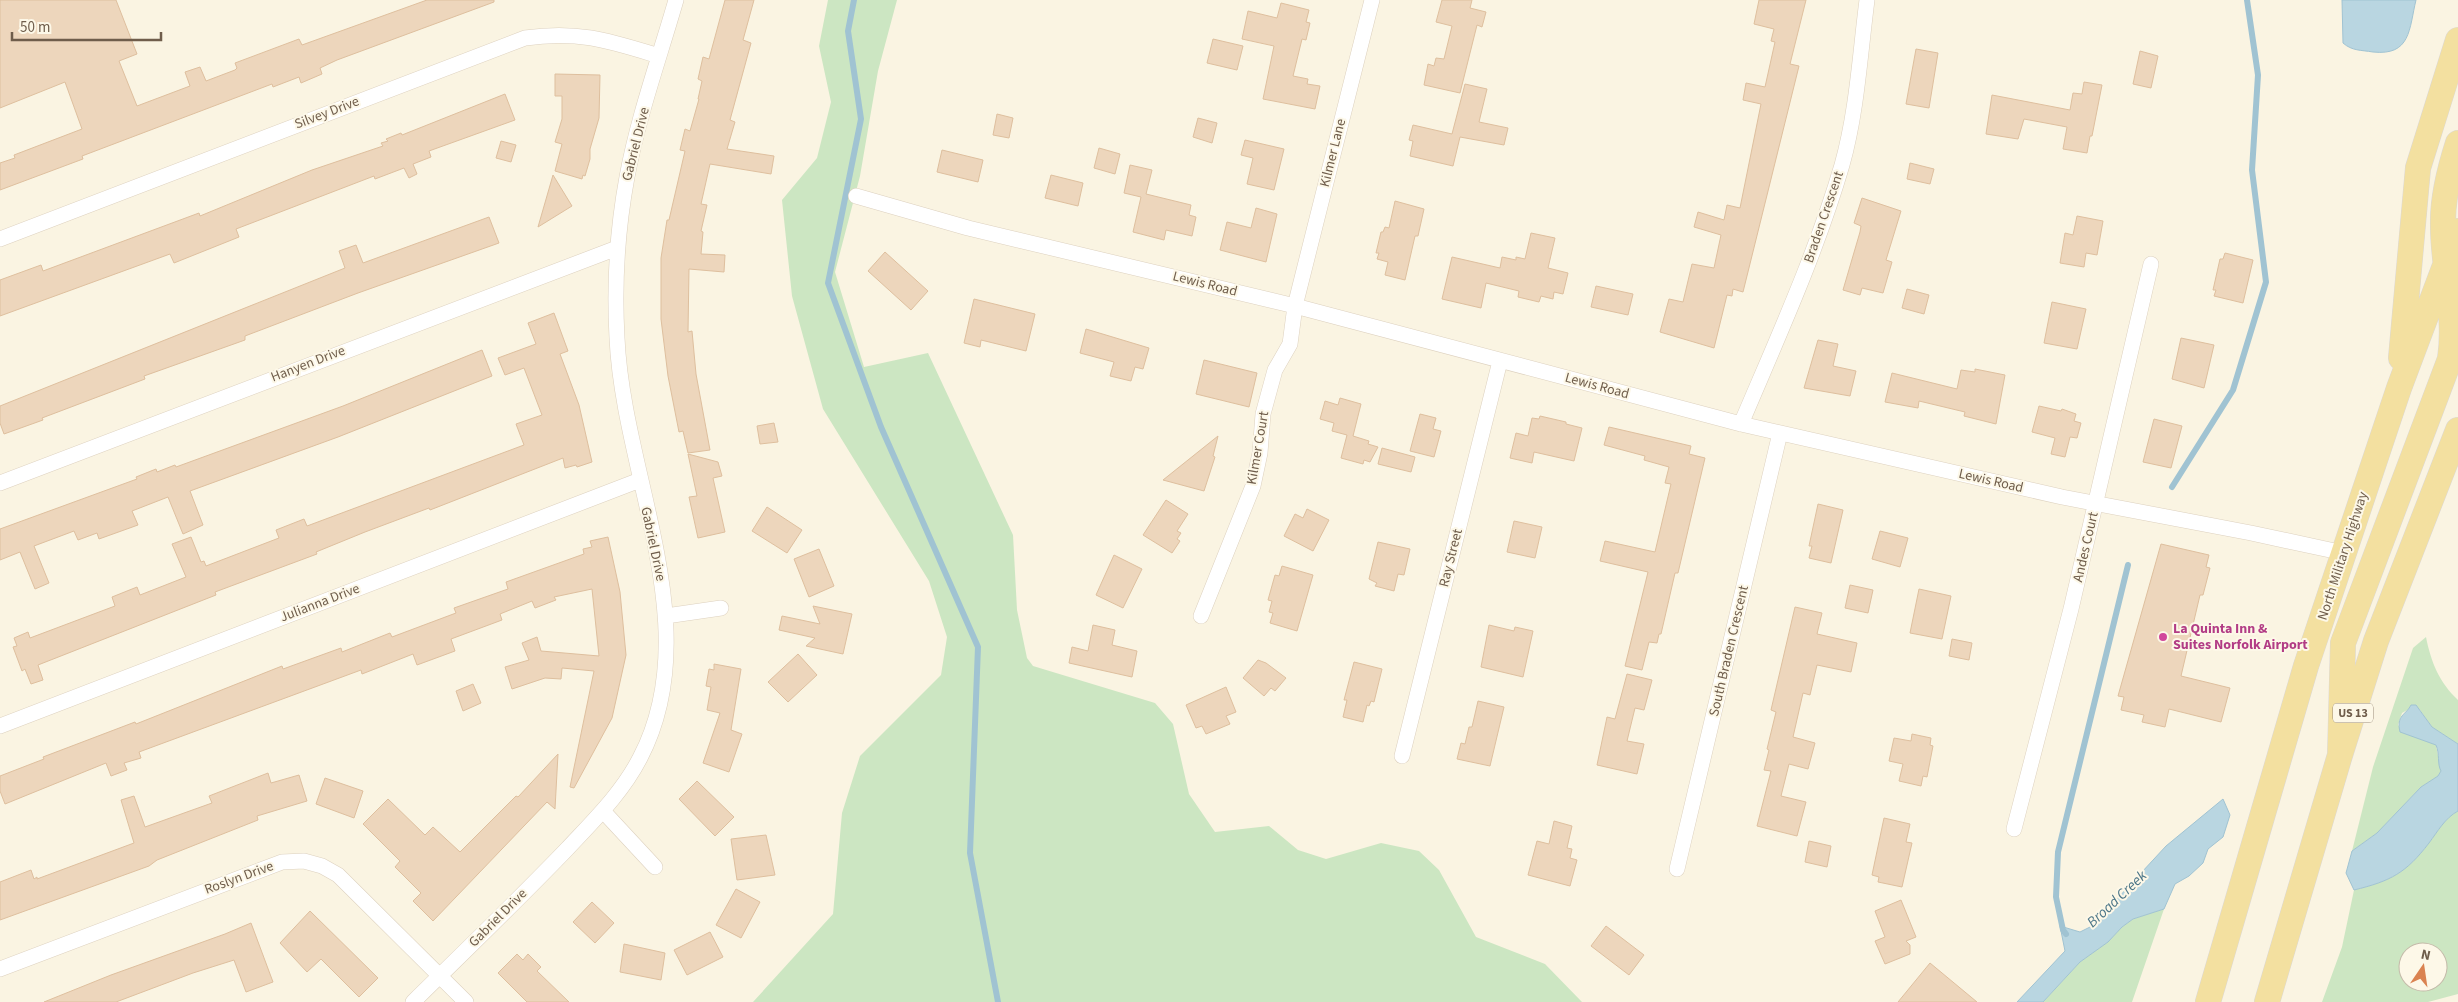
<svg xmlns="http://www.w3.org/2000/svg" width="2458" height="1002" font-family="'Source Sans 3',sans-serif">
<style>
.green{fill:#cce6c2;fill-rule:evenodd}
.water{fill:#b9d6e1;stroke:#a0c3d2}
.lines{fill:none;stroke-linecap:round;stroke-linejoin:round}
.stream{stroke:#a0c3d2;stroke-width:6}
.building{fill:#edd6bc;stroke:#debf9e}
.minor-casing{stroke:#ddd1bf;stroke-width:16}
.primary-casing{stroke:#dcd8d4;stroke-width:26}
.minor{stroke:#fff;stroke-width:15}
.primary{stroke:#f3e0a0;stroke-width:25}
.hotel-dot{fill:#d1479c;stroke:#fdf8e8;stroke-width:2}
.labels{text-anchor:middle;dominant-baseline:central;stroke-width:4;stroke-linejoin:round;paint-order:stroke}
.shield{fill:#fdf8e8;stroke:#9a8c7a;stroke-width:1}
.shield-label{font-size:12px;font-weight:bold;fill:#6f5d4b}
.street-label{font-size:14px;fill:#6f5d4b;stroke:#fdf8e8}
.hotel-label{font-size:14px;font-weight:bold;fill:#b23c85;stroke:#fdf8e8;text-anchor:start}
.water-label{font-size:15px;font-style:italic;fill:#4b7587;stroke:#fdf8e8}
</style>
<rect width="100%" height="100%" fill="#faf4e2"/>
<path class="green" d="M828,0h69l-19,71 -18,105 -25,96 29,95 64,-14 85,182 4,75 10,48 6,8 122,37 18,21 16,70 26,38 54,-6 29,24 28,9 55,-16 38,8 20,19 37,67 69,27 37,38h-829l80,-88 9,-101 18,-57 81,-81 6,-38 -18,-56 -106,-172 -31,-113 -10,-96 35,-42 14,-56 -12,-56z
M2426,637c5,25 13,45 32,63v44l-26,-17 -12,-17 -11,-1 -7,4 -4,12c14,14 23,11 38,20l5,26 -3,5 -17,11 -44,46 -25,18 21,-84 40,-119z
M2458,811v183l-30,8h-106l20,-55 12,-57c37,-9 52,-17 75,-47 9,-12 16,-25 29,-32zM2408,952h30v30h-30z
M2164,909l-32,93h-89l37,-40 28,-20 14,-15 11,-8z"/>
<path class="water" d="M2342,0h74c-7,29 -5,56 -43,52 -12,-2 -21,-1 -30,-9z
M2411,705h5l16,22 26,17v67c-13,7 -20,20 -29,32 -23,30 -38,38 -75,47l-8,-17 6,-22 25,-18 44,-46 17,-11 3,-5c-4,-7 -1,-17 -5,-26l-36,-13c-4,-17 6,-17 11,-27z
M2223,799l7,16 -7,22 -15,12 -5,14 -14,13 -14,8 -11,25 -31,10 -11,8 -14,15 -28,20 -37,40h-26l48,-51 -5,-25 20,6 12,-6 74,-80z"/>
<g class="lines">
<path class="stream" d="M854,0l-6,31 13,88 -33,164 53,144 97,220 -8,206 28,149
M2172,487l61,-97 33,-108 -14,-112 6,-95 -11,-75
M2066,934l-3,-4 -7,-33 2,-45 70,-287"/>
</g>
<path class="building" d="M0,0h116l21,54 -18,7 18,45 53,-20 -5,-14 15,-5 6,14 29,-11 2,-2 -2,-5 64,-24 3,6 125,-45h67v2l-157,58 -17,8 2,6 -21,9 -2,-6 -26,10 -1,-3 -190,72 1,3 -83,31v-27l15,-5 -1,-3 68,-26 -17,-47 -65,26z
M725,0h29l-11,40 8,3 -21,77 5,2 -8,27 47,7 -3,18 -61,-10 -9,40 6,1 -6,26 2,1 -2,22 24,1 -1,17 -35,-3 -1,63 4,-1 4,43 14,76 -22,3 -5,-22 -4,1 -11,-56 -7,-57v-61l6,-38h2l16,-69 -5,-1 5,-21 5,2 9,-32h-1l4,-18 -4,-2 5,-22 6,2z
M1442,0h30l-2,8 16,4 -4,15 -5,-2 -17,68 -36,-8 4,-21 6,2 2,-8 8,1 8,-33 -16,-4z
M1759,0h47l-16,64 9,2 -56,226 -10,-3 -1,7 -5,-1 -13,53 -54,-16 9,-33 14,3 9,-38 22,4 7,-33 -27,-8 4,-15 26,8 3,-15 13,3 21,-104 -18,-4 3,-17 19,4 10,-45 -4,-1 3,-12 -20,-5z
M1281,3l28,7 -3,12 4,1 -4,17 -4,-1 -9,37 15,3 -1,5 13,2 -5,23 -52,-10 11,-53 -32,-7 6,-28 29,7z
M1213,39l30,7 -6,24 -30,-7z
M1916,49l22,4 -9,55 -23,-4z
M2140,51l18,5 -7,32 -18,-4z
M555,74l45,1 -1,43 -9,31v10l-5,17 -2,-1 -1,4 -27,-8 7,-27 -7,-2 7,-23v-23h-7z
M2084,82l18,3 -10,51h-2l-3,17 -24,-4 4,-22 -43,-8 -6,20 -32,-5 6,-39 78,15 3,-17 9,1z
M1465,84l22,5 -8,33 29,6 -4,17 -44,-8 -7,29 -43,-10 3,-15 -4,-1 4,-15 39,9z
M505,94l10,26 -86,31 2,6 -18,7 4,10 -8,4 -5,-10 -29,11 -1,-3 -138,53 3,8 -65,26 -4,-9 -170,62v-36l41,-15 2,6 156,-58 1,3 112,-46 71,-24 -2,-3 7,-2 -2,-2 15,-6 1,2z
M997,114l16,4 -4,20 -16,-3z
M1198,118l19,5 -5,20 -19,-6z
M1245,140l39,9 -10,41 -27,-6 6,-26 -12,-3z
M501,141l15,4 -5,17 -15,-4z
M1099,148l21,6 -5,20 -21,-6z
M942,150l41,10 -5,22 -41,-10z
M1910,163l24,6 -4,15 -23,-5z
M1130,165l22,5 -6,24 45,11 -2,10 7,2 -4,19 -26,-6 -2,10 -31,-8 8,-35 -17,-4z
M553,175l19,31 -34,21z
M1051,175l32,8 -5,23 -33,-8z
M1862,198l39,13 -15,49 6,2 -9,31 -21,-5 -2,7 -17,-5 17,-58 1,-6 -7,-3z
M1395,201l29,8 -6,27h-3l-10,44 -20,-5 3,-13 -11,-3 2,-6h-3l5,-21h2l2,-5 4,1z
M1256,208l21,6 -11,48 -46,-12 7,-28 24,6z
M2077,216l26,5 -6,34 -11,-2 -2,14 -24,-4 5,-30 8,2z
M489,217l10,26 -141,50 -113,43v4l-101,36 1,3 -103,39 1,2 -39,14 -4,-11v-17l345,-138 -6,-17 17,-6 7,18z
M1531,233l24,5 -7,30 20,5 -5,21 -9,-2 -1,7 -12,-3 -2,6 -21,-5 1,-6 -33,-8 -5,25 -39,-9 10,-42 48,11 2,-11 14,3v-3l9,2z
M885,252l43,39 -17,19 -43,-39z
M2225,253l28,7 -10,43 -29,-7 2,-6h-3l7,-31h3z
M1596,286l37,8 -5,21 -37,-8z
M1907,289l22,6 -5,19 -22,-6z
M974,299l61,15 -9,37 -45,-11 -1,7 -16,-4z
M2052,302l34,7 -9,40 -33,-6z
M554,313l14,38 -8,3 19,51 13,57 -15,5 -1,-2 -11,3 -2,-10 -133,52 -1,-2 -64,24 -49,20 1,2 -102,38 1,3 -178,70 5,15 -12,4 -6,-15 -3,2 -9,-24 4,-1 -3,-8 14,-6 2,6 85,-32 -3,-9 25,-10 3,8 46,-18 -14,-33 19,-7 10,25 3,-1 2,5 73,-28 -3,-8 28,-11 3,7 217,-81 -8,-21 26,-9 -18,-47 -19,7 -7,-17 38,-14 -8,-21z
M1086,329l63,19 -6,21 -8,-2 -4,14 -21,-5 4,-14 -34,-9z
M2181,338l33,7 -10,43 -32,-9z
M1818,340l20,4 -5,22 23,5 -6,25 -46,-8z
M482,350l10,26 -154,61 -148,54 13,34 -20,9 -15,-37 -36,14 6,14 -39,14 -2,-6 -19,7 -4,-9 -40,15 15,37 -14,6 -15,-37 -20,8v-31l137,-50 -1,-2 20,-8 1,3 18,-7 1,2 167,-61z
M1204,360l53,13 -8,34 -53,-13z
M1975,369l30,6 -9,49 -32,-8 1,-4 -46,-11 -1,7 -33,-6 7,-29 65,16 4,-19 14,2z
M1340,398l21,6 -8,32 16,5 -1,3 10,3 -8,15 -6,-2 -1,4 -22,-6 6,-23 -15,-4 2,-8 -14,-4 5,-18 13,4z
M2039,406l22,5 1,-2 14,5 -2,7 7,2 -4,15 -7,-1 -5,20 -14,-3 4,-16 -23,-6z
M1420,414l16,4 -3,11 8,2 -7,26 -24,-6z
M1540,416l26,6v2l16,4 -8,33 -40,-9 -2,11 -22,-5 6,-25 12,3 4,-18 7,1z
M2154,419l28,7 -11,42 -28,-6z
M774,423l4,19 -18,2 -3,-18z
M1609,427l82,19 -2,8 16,4 -27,115h-3l-14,61h-2l-2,9 -8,-1 -7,28 -17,-4 23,-94 -48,-11 5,-20 50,11 16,-68 -6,-1 4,-16 -25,-7 1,-4 -41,-11z
M1218,436l-5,20 2,1 -11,34 -41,-11z
M1382,448l33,9 -4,15 -33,-8z
M688,454l30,8 4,14 -9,2 12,54 -27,6 -9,-41 8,-1z
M1166,500l22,14 -11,17 4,2 -4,6 3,2 -8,12 -29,-18z
M1818,504l25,6 -12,53 -22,-5 3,-12h-3z
M767,507l35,23 -15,23 -35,-22z
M1307,509l22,11 -16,31 -29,-15 11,-22 8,4z
M1514,521l28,6 -7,31 -28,-6z
M1880,531l28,7 -8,29 -28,-8z
M608,537l12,55 6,63 -14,63 -38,70 -4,-1 24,-116 -32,-3 -1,11 -16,-1 -33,11 -7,-22 24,-7 -7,-17 15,-6 4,14 58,5 -7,-67 -38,8 2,3 -21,8 -3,-7 -32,13 2,6 -51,19 4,12 -38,14 -4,-11 -51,20 -1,-4 -222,82 2,6 -17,5 3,7 -16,6 -5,-13 -101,41 -5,-13v-15l44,-17 -1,-2 92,-35 1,2 146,-58 1,3 58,-21 1,4 48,-19 2,4 64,-24 -2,-5 54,-19 -2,-7 78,-28 -1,-5 9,-2 -2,-6z
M1378,542l32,7 -6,26 -6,-1 -4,17 -19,-5 2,-3 -8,-4z
M2161,544l48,11 -3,12 4,1 -7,27h-3l-19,81 49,12 -9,34 -52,-13 -4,18 -23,-5 2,-7 -23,-5 3,-13 -6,-1z
M819,549l15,37 -25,11 -15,-38z
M1114,555l28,14 -19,39 -27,-13z
M1282,566l31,9 -16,56 -27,-8 3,-10 -4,-1 3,-11 -4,-1 7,-25 4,1z
M1850,585l23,5 -5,23 -23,-5z
M1919,589l32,7 -9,43 -32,-6z
M813,606l39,8 -9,40 -37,-8 9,-8 -36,-8 3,-14 38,8z
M1795,607l27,6 -5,21 40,9 -6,29 -34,-7 -7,30 -7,-2 -10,44 22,6 -7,26 -19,-5 -8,32 25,6 -9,34 -40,-10 14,-55 -7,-1 5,-20 -2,-1 9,-37 -5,-2z
M1093,625l22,5 -3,15 25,6 -5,26 -63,-14 3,-16 16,4z
M1489,625l25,6 1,-4 18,4 -10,46 -42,-10z
M1952,639l20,4 -3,17 -20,-4z
M798,654l19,21 -29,27 -20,-20z
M1258,660l8,3 20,15 -11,13 -4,-3 -7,8 -21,-18z
M1354,662l28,7 -8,33 -3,-1 -2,5 -2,-1 -4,17 -20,-5 4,-17h-3z
M714,664l27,5 -10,61 11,4 -13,38 -26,-9 17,-50 -13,-3 4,-23 -5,-1 3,-17 5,1z
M1627,674l25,6 -8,30 -9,-2 -8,33 17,3 -7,30 -40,-9 10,-48 8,2z
M473,684l8,19 -18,8 -7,-20z
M1226,687l10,25 -10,4 4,8 -24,10 -4,-8 -6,2 -10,-23z
M1478,701l26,6 -14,59 -33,-7 4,-16 4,1 4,-17h3z
M1912,734l19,4 -1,7 3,1 -6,31 -4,-1 -2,10 -22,-5 4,-17 -14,-3 5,-23 17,3z
M558,754l-3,55 -8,-7 -114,119 -20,-20 8,-8 -26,-26 5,-6 -37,-37 25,-25 37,36 8,-8 27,25 56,-56 2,1z
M268,773l3,10 28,-8 8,26 -50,15 1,4 -101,40 -8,6 -149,54v-38l31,-12 3,9 3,-2v2l97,-36 -13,-43 13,-4 11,31 67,-24 -3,-7z
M325,778l38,13 -9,27 -38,-14z
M697,781l37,36 -19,19 -36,-37z
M1884,818l26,6 -4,18 6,1 -10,44 -24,-5 1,-5 -7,-2z
M1554,821l18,5 -5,22 5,1 -2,9 7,2 -7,26 -42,-11 9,-34 12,3z
M766,835l9,40 -38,5 -6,-41z
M1809,841l22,5 -4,21 -22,-5z
M736,889l24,13 -19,36 -25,-13z
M1901,900l15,37 -10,4 4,4v9l-25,10 -10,-23 10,-4 -10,-26z
M592,902l22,21 -19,20 -22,-21z
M310,911l68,67 -19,19 -38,-38 -14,13 -27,-29z
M251,923l22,59 -27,10 -12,-32 -41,13 -77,29h-72l67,-27 114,-41z
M1606,926l38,29 -15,20 -38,-29z
M710,932l13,25 -36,18 -13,-25z
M624,944l41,9 -4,27 -41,-8z
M517,954l6,6 5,-6 13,13 -4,4 32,31h-42l-29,-29z
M1930,963l47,39h-79z"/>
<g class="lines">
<defs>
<path id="minor" d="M856,196l112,32 327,78 446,118 321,73 189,36 93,20
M0,239l525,-201c53,-8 85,3 134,18
M1741,424c36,-85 75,-170 101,-259 15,-53 18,-111 25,-165
M0,483l617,-235
M666,616l55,-8
M1201,616l52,-130 7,-33 3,-39 12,-44 15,-26 5,-38 77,-306
M0,726l640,-246
M1402,756l98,-395
M603,811l52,56
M2014,829l57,-220 80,-345
M1677,869l103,-436
M0,969l282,-107 22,-1 18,5 16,9 128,127
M413,1002c52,-51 104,-101 154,-153 27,-29 55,-56 73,-91 68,-130 -17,-283 -23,-420 -3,-54 0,-107 10,-161 11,-60 32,-118 49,-177"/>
<path id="primary" d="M2401,358l17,-190 40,-128
M2340,755l3,-112 107,-284c7,-46 -8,-92 -7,-138 0,-27 7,-53 15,-78
M2208,1002l98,-336 93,-278 59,-157
M2267,1002l73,-247 36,-114 82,-211"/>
</defs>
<use href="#minor" class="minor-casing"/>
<use href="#primary" class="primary-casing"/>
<use href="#minor" class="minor"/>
<use href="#primary" class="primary"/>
</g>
<circle class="hotel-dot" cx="2163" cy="637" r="5"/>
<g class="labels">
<rect class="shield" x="2333" y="703.5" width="40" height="19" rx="4"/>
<g class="shield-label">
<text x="2353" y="713">US 13</text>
</g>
<g class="street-label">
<text transform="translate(327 113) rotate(-21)">Silvey Drive</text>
<text transform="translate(636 144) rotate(-76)">Gabriel Drive</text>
<text transform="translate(1333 153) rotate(-76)">Kilmer Lane</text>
<text transform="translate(1824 217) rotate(-71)">Braden Crescent</text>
<text transform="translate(1205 284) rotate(14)">Lewis Road</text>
<text transform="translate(308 364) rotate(-21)">Hanyen Drive</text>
<text transform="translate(1597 386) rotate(15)">Lewis Road</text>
<text transform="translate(1258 448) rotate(-80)">Kilmer Court</text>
<text transform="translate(1991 481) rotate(13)">Lewis Road</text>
<text transform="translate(653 544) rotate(78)">Gabriel Drive</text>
<text transform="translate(2086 547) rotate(-77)">Andes Court</text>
<text transform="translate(2343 556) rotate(-72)">North Military Highway</text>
<text transform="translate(1451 558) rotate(-76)">Ray Street</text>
<text transform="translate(320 603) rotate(-21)">Julianna Drive</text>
<text transform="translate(1729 651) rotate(-77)">South Braden Crescent</text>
<text transform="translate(239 878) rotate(-20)">Roslyn Drive</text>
<text transform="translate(498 918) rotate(-45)">Gabriel Drive</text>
</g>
<g class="hotel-label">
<text x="2173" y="629">La Quinta Inn &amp;<tspan x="2173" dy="16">Suites Norfolk Airport</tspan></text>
</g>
<g class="water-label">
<text transform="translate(2117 899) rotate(-43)">Broad Creek</text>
</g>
</g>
<g transform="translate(2423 967) rotate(13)"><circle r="24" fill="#fdf8e8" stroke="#c4baa9"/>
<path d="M0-4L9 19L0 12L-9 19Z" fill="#da8351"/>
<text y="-8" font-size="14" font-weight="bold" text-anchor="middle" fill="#6f5d4b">N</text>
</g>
<path d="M12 32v8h149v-8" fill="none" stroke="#6f5d4b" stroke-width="2.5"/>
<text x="20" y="32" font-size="15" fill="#6f5d4b" stroke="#fdf8e8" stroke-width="4" paint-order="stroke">50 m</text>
</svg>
